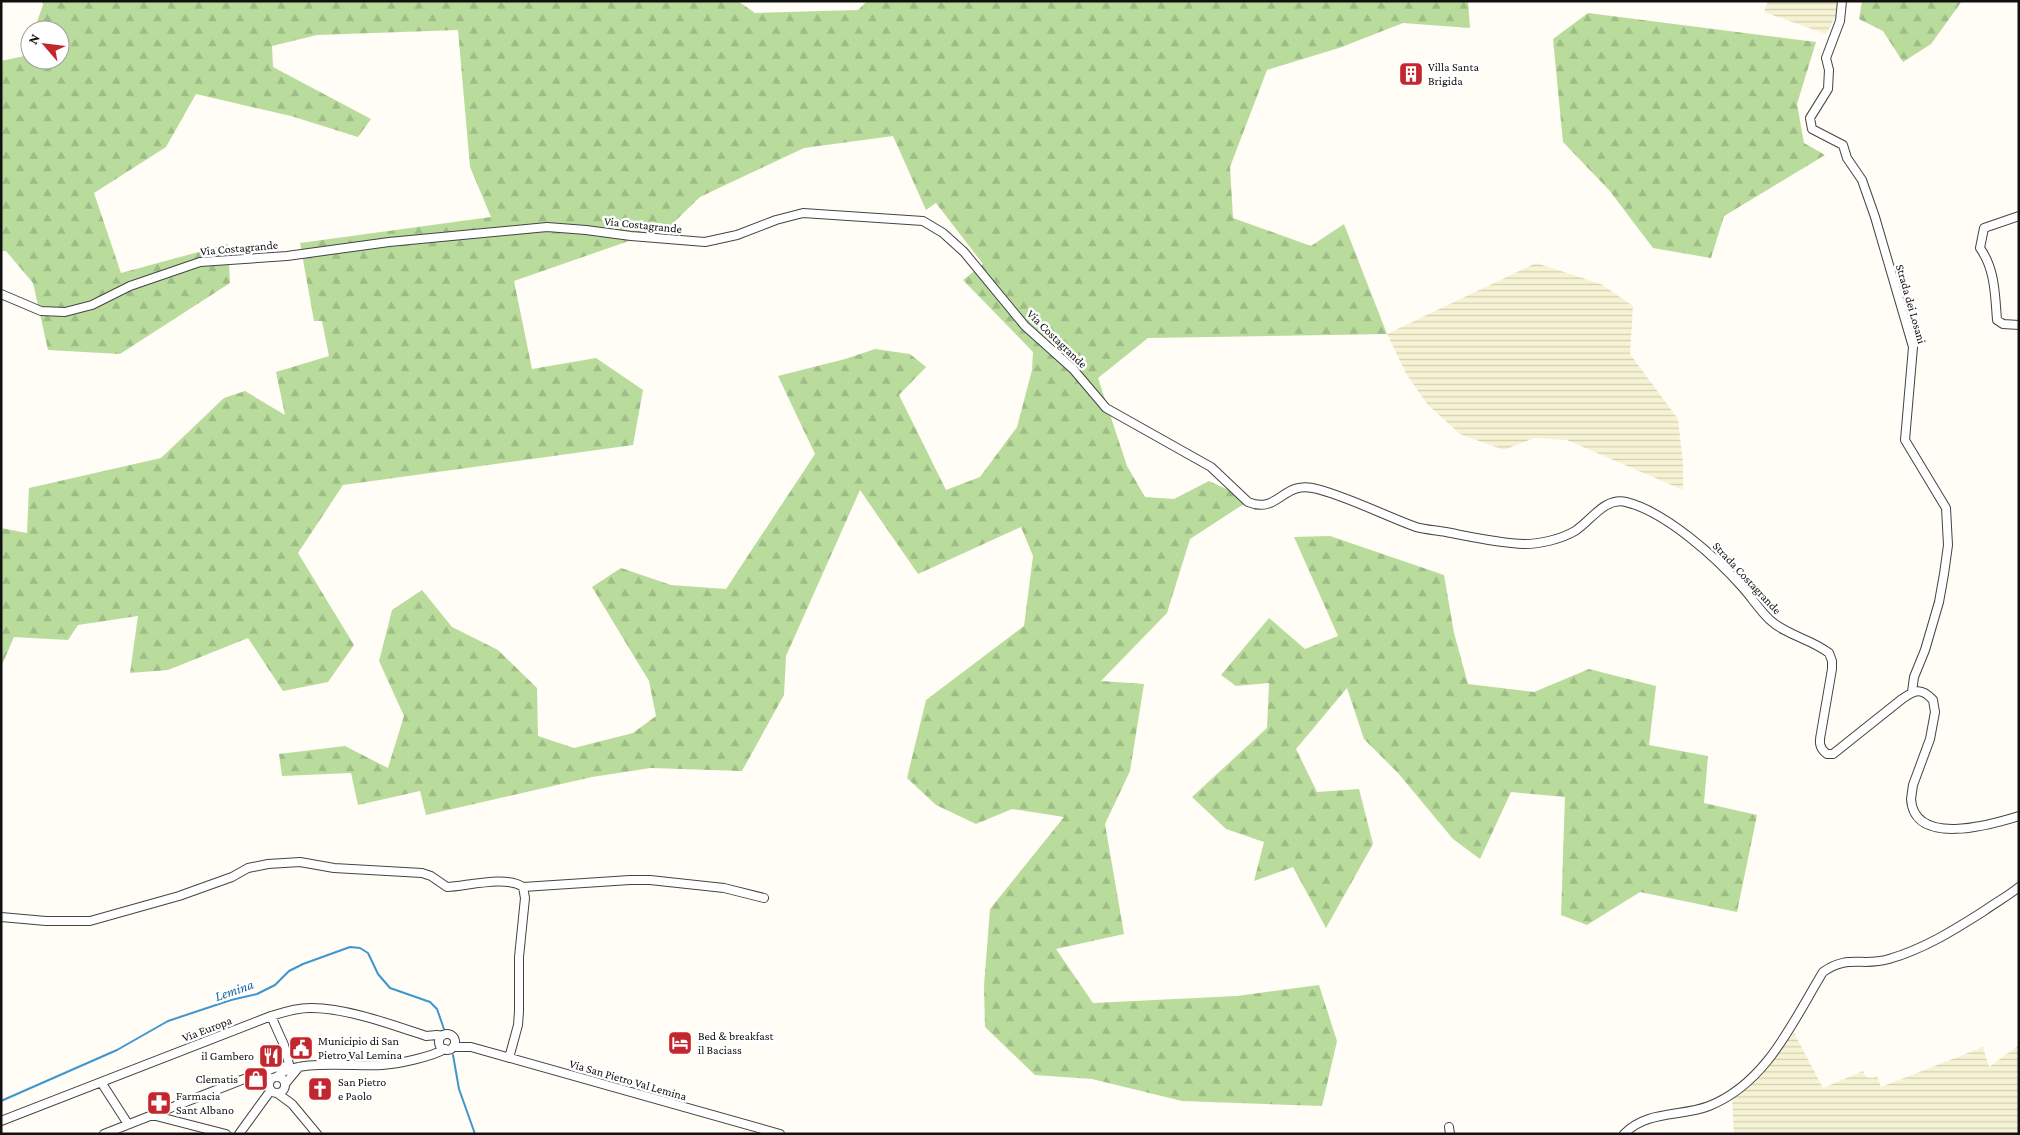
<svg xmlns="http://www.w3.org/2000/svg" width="2020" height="1135" font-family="'Crimson Pro',serif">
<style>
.farmland{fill:url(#farmland-rules)}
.forest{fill:url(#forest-firs)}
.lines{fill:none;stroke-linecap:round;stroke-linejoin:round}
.stream{stroke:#3f96cf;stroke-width:2}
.minor-casing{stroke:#444;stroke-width:10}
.minor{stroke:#fff;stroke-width:8}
.labels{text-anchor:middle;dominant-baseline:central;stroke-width:5;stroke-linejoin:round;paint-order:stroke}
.poi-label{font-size:12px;fill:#111;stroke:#fff;text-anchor:start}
.street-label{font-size:12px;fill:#111;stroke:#fff}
.water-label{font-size:14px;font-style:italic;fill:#1768a6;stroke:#fff}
</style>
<defs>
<pattern id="farmland-rules" width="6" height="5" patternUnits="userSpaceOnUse" patternTransform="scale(1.25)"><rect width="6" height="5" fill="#f6f3d4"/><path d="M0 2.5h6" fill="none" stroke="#d2cfb5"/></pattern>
<pattern id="forest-firs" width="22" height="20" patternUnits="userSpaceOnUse" patternTransform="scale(1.25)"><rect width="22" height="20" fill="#b9dc9c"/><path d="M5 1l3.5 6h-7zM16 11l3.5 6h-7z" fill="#9ebc85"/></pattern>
</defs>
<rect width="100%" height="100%" fill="#fffdf5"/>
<path class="farmland" d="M1768,1h76l-18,33 -62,-22z
M1536,263l65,21 32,22 -3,48 48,65 5,44v27l-116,-50 -33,-2 -30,12 -44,-16 -32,-29 -21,-30 -20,-41z
M1794,1033l29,55 40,-17 3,6 7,1 4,-2 4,11 102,-40 6,20 30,-22v89h-285l-2,-38 30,-25z"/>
<path class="forest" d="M42,1h696l17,12 103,-3 9,-9h601l2,27 -67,-5 -64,25 -72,22 -37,97 3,51 78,28 33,-22 43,110 -239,4 -50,40 29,88 18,31 29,2 35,-18 41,19 -60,39 -23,74 -66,68 43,3 -14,87 -25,53 19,110 -68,15 37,54 144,-7 82,-11 18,56 -15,65 -140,-5 -90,-22 -57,-4 -50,-48 -1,-41 6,-77 74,-92 -52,-8 -36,15 -40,-19 -29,-27 19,-78 98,-74 9,-70 -12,-29 -103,47 -58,-84 -74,166 -2,39 -42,76 -91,-3 -59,9 -166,38 -6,-24 -62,14 -7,-32 -69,3 -3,-22 66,-8 43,22 16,-52 -25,-55 13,-51 30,-20 30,37 46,23 39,38 1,48 36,12 59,-15 23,-17 -7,-35 -57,-94 29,-19 50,17 55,4 89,-135 -37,-78 67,-17 30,-10 35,5 16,13 -27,28 47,95 34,-13 37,-50 15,-57 1,-18 -70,-72 20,-16 -47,-61 -10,7 -33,-74 -89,12 -104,49 -31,30 -155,54 18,88 64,-11 47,32 -10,55 -290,40 -45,68 56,92 -26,37 -45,9 -35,-53 -80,32 -38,3 8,-57 -60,9 -10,15 -54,-3 -13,30v-139l26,5 2,-45 132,-30 63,-60 21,-7 40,24 -9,-43 53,-16 -7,-35h-8l-14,-78 191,-26 -21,-50 -12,-137 -141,5 -45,11 1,21 98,52 -13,18 -67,-21 -95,-22 -30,53 -72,46 27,80 107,-29 2,39 -110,71 -72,-4 -15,-67 -27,-32h-5v-190l23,-5 6,-16v20h30v-30h-26l9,-25z
M1862,1h100l-31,43 -28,18 -20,-31 -24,-12z
M1588,13l228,29 -19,62 7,39 21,12 -101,61 -13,42 -58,-10 -44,-58 -46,-48 -10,-103z
M1330,536l114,39 10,58 14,51 66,8 55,-23 67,17 -7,59 59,11 -4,47 53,12 -20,97 -97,-20 -53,33 -26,-10 4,-118 -54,-5 -31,67 -27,-20 -55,-66 -34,-34 -17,-51 -51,61 21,43 42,-3 14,55 -47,84 -33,-61 -39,14 10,-39 -38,-13 -34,-32 75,-69 2,-45 -33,3 -15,-11 48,-57 36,31 33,-13 -44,-99z"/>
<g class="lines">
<path class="stream" d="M453,1055l6,34 16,45
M1,1101l116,-51 51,-29 63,-21 26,-6 18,-9 14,-14 14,-7 47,-17 10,1 8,5 10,21 12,14 40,14 7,7 7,20"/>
<defs>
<path id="minor" d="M1842,1l-2,20 -14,37 3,12 -1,19 -18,29 2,11 31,16 4,13 15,22 13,37 38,130 -8,93 41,68 2,37 -4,29 -5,28 -14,48 -11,27 -2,15
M2019,216l-35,12 -4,20c15,21 15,46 17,72l6,4 16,1
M1,294l40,17 24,1 27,-7 38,-19 70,-24 87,-6 102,-14 158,-15 39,3 45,6 74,6 32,-7 39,-15 27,-7 120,8 20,12 21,19 61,74 48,43 33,39 105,59 37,35c31,13 34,-23 69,-13 34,9 66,26 99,38 10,3 20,3 30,5 26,5 52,11 78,12 17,0 37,-5 51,-13 16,-10 29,-34 51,-29 40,10 91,56 117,86 9,10 17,23 27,32 16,15 41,19 59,33l3,8v8l-11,64c-2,9 -2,15 6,21h6l69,-55c13,-9 19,-12 31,1l2,12 -5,27 -17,46 -2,14c3,48 79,26 108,17
M1,917l45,4h44l89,-25 53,-19 16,-9 20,-4 32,-2 34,6 88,5 9,3 16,11c20,-1 60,-12 76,0l107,-7h20l74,8 40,10
M439 1042a8 8 0 1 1 16 0a8 8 0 1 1-16 0Z
M453,1047h18l309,87
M509,1058l9,-33 1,-14v-54l6,-59 -2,-11
M263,1072l17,-6 10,2 -6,-23 -13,-29
M277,1077c16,-19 79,-10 105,-12 16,-1 49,-8 63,-16
M269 1085a8 8 0 1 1 16 0a8 8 0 1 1-16 0Z
M101,1082l27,42
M285,1084l14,-17
M277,1093l15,11 25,30
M152,1115l74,19
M1,1121l270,-105c13,-4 25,-8 38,-8 35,-1 84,17 117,28l11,-1 5,1
M1449,1127l1,7
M104,1134l153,-60 6,-2 8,7
M239,1134l32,-44
M1624,1134c23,-24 57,-17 85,-28 58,-23 84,-85 114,-134 25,-18 40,-5 66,-13 35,-10 65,-29 95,-48 11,-8 24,-15 35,-24"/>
</defs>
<use href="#minor" class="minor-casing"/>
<use href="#minor" class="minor"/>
</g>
<defs>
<symbol id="building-square" viewBox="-11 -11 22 22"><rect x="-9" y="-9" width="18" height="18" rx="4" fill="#c4262e" stroke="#fff"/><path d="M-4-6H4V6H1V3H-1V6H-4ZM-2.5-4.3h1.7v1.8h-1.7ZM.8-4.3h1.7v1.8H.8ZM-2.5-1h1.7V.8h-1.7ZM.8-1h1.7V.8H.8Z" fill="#fff"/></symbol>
<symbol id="hotel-square" viewBox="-11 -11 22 22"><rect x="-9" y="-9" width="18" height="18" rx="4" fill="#c4262e" stroke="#fff"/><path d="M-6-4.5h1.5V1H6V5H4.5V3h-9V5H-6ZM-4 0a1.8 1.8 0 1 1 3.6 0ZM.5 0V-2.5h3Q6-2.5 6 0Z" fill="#fff"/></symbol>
<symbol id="civic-square" viewBox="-11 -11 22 22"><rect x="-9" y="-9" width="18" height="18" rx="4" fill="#c4262e" stroke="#fff"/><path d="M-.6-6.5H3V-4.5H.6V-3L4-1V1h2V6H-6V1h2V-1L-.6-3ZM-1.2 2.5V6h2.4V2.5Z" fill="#fff"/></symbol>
<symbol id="restaurant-square" viewBox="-11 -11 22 22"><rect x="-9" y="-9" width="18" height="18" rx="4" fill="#c4262e" stroke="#fff"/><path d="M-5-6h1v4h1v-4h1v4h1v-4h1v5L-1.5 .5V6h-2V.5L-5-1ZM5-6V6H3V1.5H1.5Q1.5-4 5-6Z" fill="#fff"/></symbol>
<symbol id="shop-square" viewBox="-11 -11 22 22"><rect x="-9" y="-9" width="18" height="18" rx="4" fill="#c4262e" stroke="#fff"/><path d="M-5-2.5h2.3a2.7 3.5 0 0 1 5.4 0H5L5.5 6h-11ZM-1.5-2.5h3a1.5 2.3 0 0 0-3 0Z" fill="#fff"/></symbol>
<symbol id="church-square" viewBox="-11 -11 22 22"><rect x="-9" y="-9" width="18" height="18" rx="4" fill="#c4262e" stroke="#fff"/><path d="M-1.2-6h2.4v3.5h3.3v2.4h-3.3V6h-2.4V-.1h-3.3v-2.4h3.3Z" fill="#fff"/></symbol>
<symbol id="pharmacy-square" viewBox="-11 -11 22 22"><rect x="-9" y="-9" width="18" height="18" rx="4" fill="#c4262e" stroke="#fff"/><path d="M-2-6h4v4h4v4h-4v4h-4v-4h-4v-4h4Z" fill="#fff"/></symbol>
</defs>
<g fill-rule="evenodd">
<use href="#building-square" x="1397" y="60" width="28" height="28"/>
<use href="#hotel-square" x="666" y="1029" width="28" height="28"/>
<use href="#civic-square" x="287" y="1034" width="28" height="28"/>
<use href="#restaurant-square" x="257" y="1042" width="28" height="28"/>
<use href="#shop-square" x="242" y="1065" width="28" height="28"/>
<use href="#church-square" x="306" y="1075" width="28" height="28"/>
<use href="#pharmacy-square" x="145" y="1089" width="28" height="28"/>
</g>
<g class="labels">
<g class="poi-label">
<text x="1428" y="67">Villa Santa<tspan x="1428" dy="14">Brigida</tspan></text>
<text x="698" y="1036">Bed &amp; breakfast<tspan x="698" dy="14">il Baciass</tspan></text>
<text x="318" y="1041">Municipio di San<tspan x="318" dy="14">Pietro Val Lemina</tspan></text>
<text x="254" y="1056" text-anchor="end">il Gambero</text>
<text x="238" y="1079" text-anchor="end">Clematis</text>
<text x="338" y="1082">San Pietro<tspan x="338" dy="14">e Paolo</tspan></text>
<text x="176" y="1096">Farmacia<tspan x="176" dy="14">Sant Albano</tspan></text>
</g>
<g class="street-label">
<text transform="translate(643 225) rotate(6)">Via Costagrande</text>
<text transform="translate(239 248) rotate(-5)">Via Costagrande</text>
<text transform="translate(1911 304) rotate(74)">Strada dei Losani</text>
<text transform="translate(1057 339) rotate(44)">Via Costagrande</text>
<text transform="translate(1747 578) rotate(47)">Strada Costagrande</text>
<text transform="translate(207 1029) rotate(-21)">Via Europa</text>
<text transform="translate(628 1080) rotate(16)">Via San Pietro Val Lemina</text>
</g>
<g class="water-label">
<text transform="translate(234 990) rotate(-19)">Lemina</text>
</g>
</g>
<rect width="2020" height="1135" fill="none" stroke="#111111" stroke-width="5"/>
<g transform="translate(45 45) rotate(298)"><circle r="24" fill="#ffffff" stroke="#a0a0a0"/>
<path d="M0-4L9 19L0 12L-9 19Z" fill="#c4262e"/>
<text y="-8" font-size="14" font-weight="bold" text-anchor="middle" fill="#111111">N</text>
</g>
</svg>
